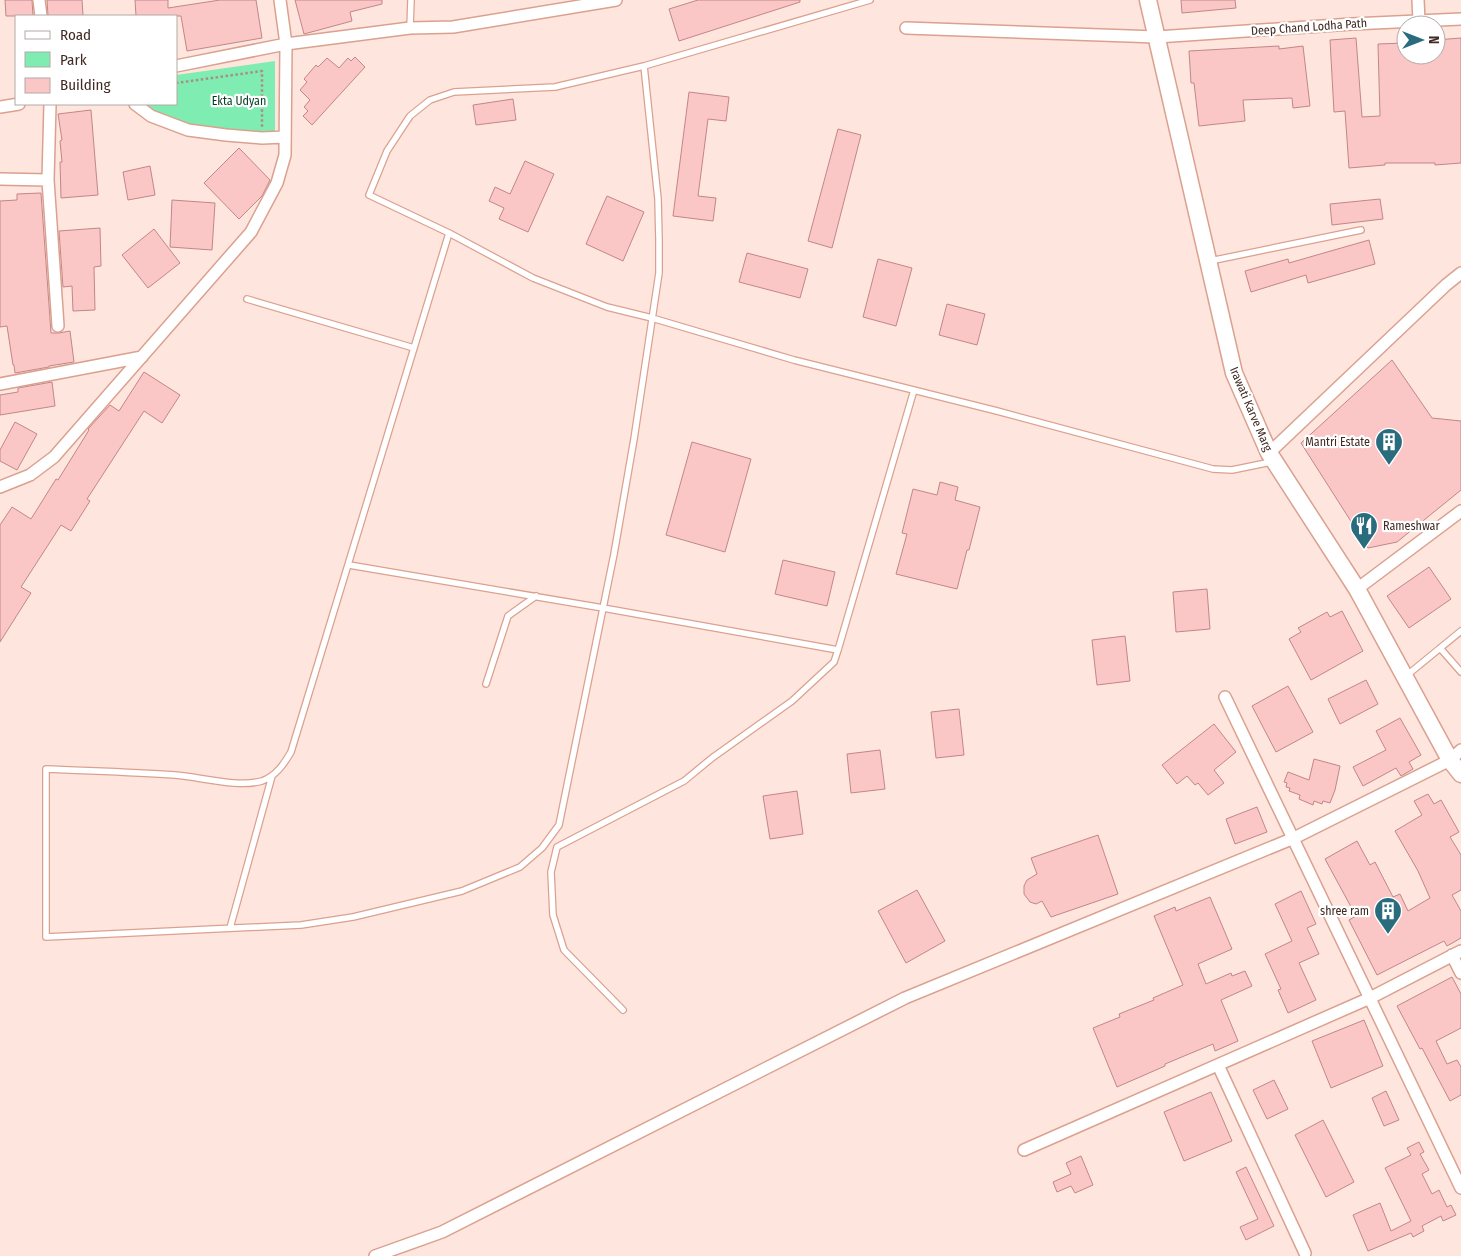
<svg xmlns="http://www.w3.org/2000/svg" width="1461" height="1256" font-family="'Fira Sans Condensed',sans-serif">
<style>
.green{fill:#7fedb1}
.building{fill:#fac6c6;stroke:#c38688}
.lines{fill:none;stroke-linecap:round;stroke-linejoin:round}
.lane-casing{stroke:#dba18f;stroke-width:8}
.street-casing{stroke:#dba18f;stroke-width:14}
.secondary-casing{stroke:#dba18f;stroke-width:19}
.path{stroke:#a78f87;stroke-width:2.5;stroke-dasharray:2.5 2.5;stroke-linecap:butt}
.lane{stroke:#fff;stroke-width:5.5}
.street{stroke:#fff;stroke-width:11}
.secondary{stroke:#fff;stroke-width:16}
.labels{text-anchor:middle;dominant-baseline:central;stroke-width:4.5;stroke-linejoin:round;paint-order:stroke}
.street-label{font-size:12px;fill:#412a23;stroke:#fff}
.park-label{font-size:12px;fill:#003a21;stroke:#fff}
.poi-label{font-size:12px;fill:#412a23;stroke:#fff;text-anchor:end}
</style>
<rect width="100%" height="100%" fill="#fee5dd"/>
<path class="green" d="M275,61v77l-70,-4 -71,-30h42v-29z"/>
<path class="building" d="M5,0h27l1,16h-27z
M47,0h35l1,16h-35z
M135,0h33v8l52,-8h36l6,38 -75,13 -6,-35h-45z
M295,0h87v4l-32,8 2,9 -48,13z
M698,0h102v2l-121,39 -10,-32z
M1181,0h54l1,8 -54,5z
M1356,38l6,79 18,-1 -2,-72 28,-1v12h30v-15l25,-2v125l-26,2v-2h-50v2l-36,3 -4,-57 -11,1 -4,-72z
M1279,46v3l24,-3 7,60 -17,2 -1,-10 -49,2 2,21 -46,5 -5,-43h-3l-2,-32z
M355,57l10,10 -53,58 -9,-9 5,-5 -4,-4 6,-7 -10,-10 7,-8 -3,-3 12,-14 2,2 9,-9 12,10 9,-10 3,3z
M689,92l40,5 -3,24 -18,-2 -10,77 18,2 -3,23 -40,-5z
M513,99l3,21 -40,5 -3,-20z
M91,110l7,85 -37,3 -1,-36h2l-2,-21 2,-1 -4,-26z
M838,129l23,6 -29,113 -24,-7z
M239,148l31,32 -8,16 -23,23 -35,-36z
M525,161l29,13 -26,58 -29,-13 5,-11 -15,-7 6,-14 15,7z
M150,166l5,29 -27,5 -5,-28z
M41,193l10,140h8l11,-2 4,31 -25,4v1l-34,6 -1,-8h-1l-6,-39 -7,1v-126l17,-1v-6z
M607,196l37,16 -21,49 -37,-17z
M1380,199l3,20 -51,6 -2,-21z
M172,200l43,3 -3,47 -42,-3z
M100,228l1,38 -7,1 1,43 -22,1 -1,-25 -9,1 -4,-56z
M154,229l26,34 -32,25 -26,-33z
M1369,240l6,24 -67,19 -2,-8 -55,17 -6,-21 43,-12 1,4z
M747,253l61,16 -8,29 -61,-16z
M878,259l34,9 -16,58 -33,-9z
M947,304l38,10 -8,31 -38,-10z
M1392,360l40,58 29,3v69l-64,52 -29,6 -67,-105z
M144,372l36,23 -18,28 -18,-12 -57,88 3,2 -19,30 -10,-6 -40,62 10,6 -31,49v-117l12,-18 19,12 25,-40 2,1 31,-50 -1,-1 22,-24 9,6z
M52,382l3,24 -55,9v-20l18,-3v-4z
M15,422l22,12 -20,36 -17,-9v-11z
M692,442l59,17 -26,93 -59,-17z
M940,482l18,5 -3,13 25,7 -11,43h-2l-10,39 -61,-15 11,-40 -5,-1 11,-44 24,6z
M783,560l52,12 -8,34 -52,-12z
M1429,567l22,32 -42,29 -22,-32z
M1207,589l3,40 -34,3 -3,-40z
M1342,611l21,40 -52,29 -22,-41 12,-7 -3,-4 29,-16 3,5z
M1125,636l5,45 -33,4 -5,-45z
M1366,680l12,24 -38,20 -12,-25z
M1288,686l25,46 -37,20 -24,-46z
M959,709l5,46 -28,3 -5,-46z
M1400,718l21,37 -12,7 4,7 -12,7 -5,-8 -33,18 -10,-19 33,-17 -10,-19z
M1214,724l22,28 -22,18 10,13 -16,12 -10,-12 -3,2 -8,-9 -10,8 -15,-19z
M880,750l5,39 -34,4 -4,-39z
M1314,759l26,7 -5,24 -5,13 -7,-2 -1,3 -8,-3 -1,4 -14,-6 1,-4 -11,-4 1,-3 -4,-1 1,-4 -3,-1 4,-10 21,8z
M797,791l6,43 -33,5 -7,-43z
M1428,794l6,10 7,-4 18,32 -9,5 11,18v35l-9,5 9,16v27l-14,8 -3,-5 -67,34 -28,-55 7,-4 -31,-57 32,-18 13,24 5,-3 18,35 7,-3 8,17 22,-13 -12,-27 -23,-40 27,-16 -8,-14z
M1257,807l10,25 -32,12 -9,-25z
M1098,835l20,59 -67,23 -9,-16 -6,3 -6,-2 -6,-8v-8l3,-6 10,-6 -6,-16z
M917,890l28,51 -39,22 -28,-52z
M1301,891l15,33 -9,4 12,26 -20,9 17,37 -28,13 -10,-23 3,-1 -16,-35 27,-13 -17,-37z
M1210,897l22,52 -34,15 8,20 25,-11 1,3 13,-5 7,15 -31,14 17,41 -23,10 -2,-7 -48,20v2l-48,21 -24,-59 27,-11 -1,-3 35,-14 -1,-2 30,-13 -29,-69 21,-9 1,4z
M1452,977l9,17v34l-25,13 11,23 10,-4 4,7v28l-11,6 -28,-53 -2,1 -23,-43z
M1364,1020l19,46 -52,22 -19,-47z
M1274,1080l14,29 -21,10 -14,-29z
M1386,1091l13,29 -15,6 -12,-28z
M1211,1092l21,49 -48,20 -20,-49z
M1323,1120l31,62 -28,15 -31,-62z
M1419,1142l5,10 -4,2 9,16 -7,4 10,20 7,-4 8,17 4,-2 5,10 -13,6 -2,-5 -19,10 2,5 -11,6 -2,-4 -43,18 -15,-36 27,-12 11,28 20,-10 -26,-53 26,-13 -4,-7z
M1081,1156l12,29 -18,8 -4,-7 -14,6 -4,-10 18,-8 -5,-11z
M1246,1167l28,59 -28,14 -6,-13 18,-8 -22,-47z"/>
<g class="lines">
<defs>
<path id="lane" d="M870,0l-226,66 -89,21 -101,5 -24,8 -20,16 -23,35 -18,44 80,38 84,45 74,29 45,11 142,42 203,51 216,58 19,1 39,-8
M410,28l1,-28
M449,233l-158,519c-7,12 -15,24 -29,29 -24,7 -61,-4 -87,-6 -43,-3 -86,-4 -129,-6v168l255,-12 52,-8 109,-26 58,-24 22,-19 17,-23 55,-271 20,-115 25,-166v-33l-1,-41 -14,-133
M1210,261l151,-31
M247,299l167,49
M349,565l254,43 235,42 76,-260
M1440,648l21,24
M1406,676l55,-45
M486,684l22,-68 28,-20
M230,928l42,-152
M623,1010l-59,-60 -11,-35 -2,-43 6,-25 127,-66 28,-23 80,-57 42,-39 4,-12"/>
<path id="street" d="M39,0l2,16
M1418,0l1,21
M906,28l251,9 195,-13 109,-5
M176,66l110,-22 124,-16 43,-1 163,-27
M50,104l-2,76 10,146
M135,104l16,12 37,14 38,5 36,3 23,-1
M0,107l19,-3
M0,179l48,1
M0,384l142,-27
M1269,453l177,-168 15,-12
M0,487l30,-12 24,-18 197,-225 26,-49 8,-28 1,-111 -6,-44
M1357,589l104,-78
M1225,697l236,491
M1452,955l9,18
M1218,1065l87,188
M1024,1150l346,-152 91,-47
M375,1256l67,-24 463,-234 389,-160 156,-78 11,-10"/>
<path id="secondary" d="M1148,0l86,373 35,80 88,136 93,171 11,14"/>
</defs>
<use href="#lane" class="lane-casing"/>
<use href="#street" class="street-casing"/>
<use href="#secondary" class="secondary-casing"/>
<path class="path" d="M176,83l86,-12v56"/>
<use href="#lane" class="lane"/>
<use href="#street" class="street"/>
<use href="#secondary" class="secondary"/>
</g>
<defs>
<symbol id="building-pin" viewBox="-11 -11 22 30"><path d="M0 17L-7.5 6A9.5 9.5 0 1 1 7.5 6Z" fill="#296c7d" stroke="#fff"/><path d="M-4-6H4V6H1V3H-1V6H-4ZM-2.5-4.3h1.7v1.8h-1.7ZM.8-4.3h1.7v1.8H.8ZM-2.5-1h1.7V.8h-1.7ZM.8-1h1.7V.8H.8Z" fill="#fff"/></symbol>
<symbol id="restaurant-pin" viewBox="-11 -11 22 30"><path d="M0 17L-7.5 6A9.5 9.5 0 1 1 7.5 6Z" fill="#296c7d" stroke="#fff"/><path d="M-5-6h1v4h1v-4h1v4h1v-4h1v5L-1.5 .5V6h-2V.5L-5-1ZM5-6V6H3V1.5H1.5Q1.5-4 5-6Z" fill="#fff"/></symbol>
</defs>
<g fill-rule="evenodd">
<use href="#building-pin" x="1373" y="426" width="32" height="43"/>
<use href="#restaurant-pin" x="1348" y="510" width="32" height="43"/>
<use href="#building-pin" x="1372" y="895" width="32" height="43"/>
</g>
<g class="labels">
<g class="street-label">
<text transform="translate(1309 27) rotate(-4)">Deep Chand Lodha Path</text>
<text transform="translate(1251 409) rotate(67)">Irawati Karve Marg</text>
</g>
<g class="park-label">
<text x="239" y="101">Ekta Udyan</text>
</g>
<g class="poi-label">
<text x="1370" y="442">Mantri Estate</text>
<text x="1383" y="526" text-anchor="start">Rameshwar</text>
<text x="1369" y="911">shree ram</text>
</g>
</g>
<rect x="15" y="15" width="162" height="90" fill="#ffffff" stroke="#b3aaa7"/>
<rect x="25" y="31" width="25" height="8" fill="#ffffff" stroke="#b3aaa7"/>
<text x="60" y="40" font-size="15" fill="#412a23">Road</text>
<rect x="25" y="52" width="25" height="15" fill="#7fedb1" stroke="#b3aaa7"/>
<text x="60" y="65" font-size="15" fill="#412a23">Park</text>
<rect x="25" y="78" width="25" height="15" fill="#fac6c6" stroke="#b3aaa7"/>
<text x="60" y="90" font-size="15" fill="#412a23">Building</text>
<g transform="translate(1421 40) rotate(90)"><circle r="24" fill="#ffffff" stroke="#b3aaa7"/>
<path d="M0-4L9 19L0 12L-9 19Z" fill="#296c7d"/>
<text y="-8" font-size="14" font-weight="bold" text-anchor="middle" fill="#412a23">N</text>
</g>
</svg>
